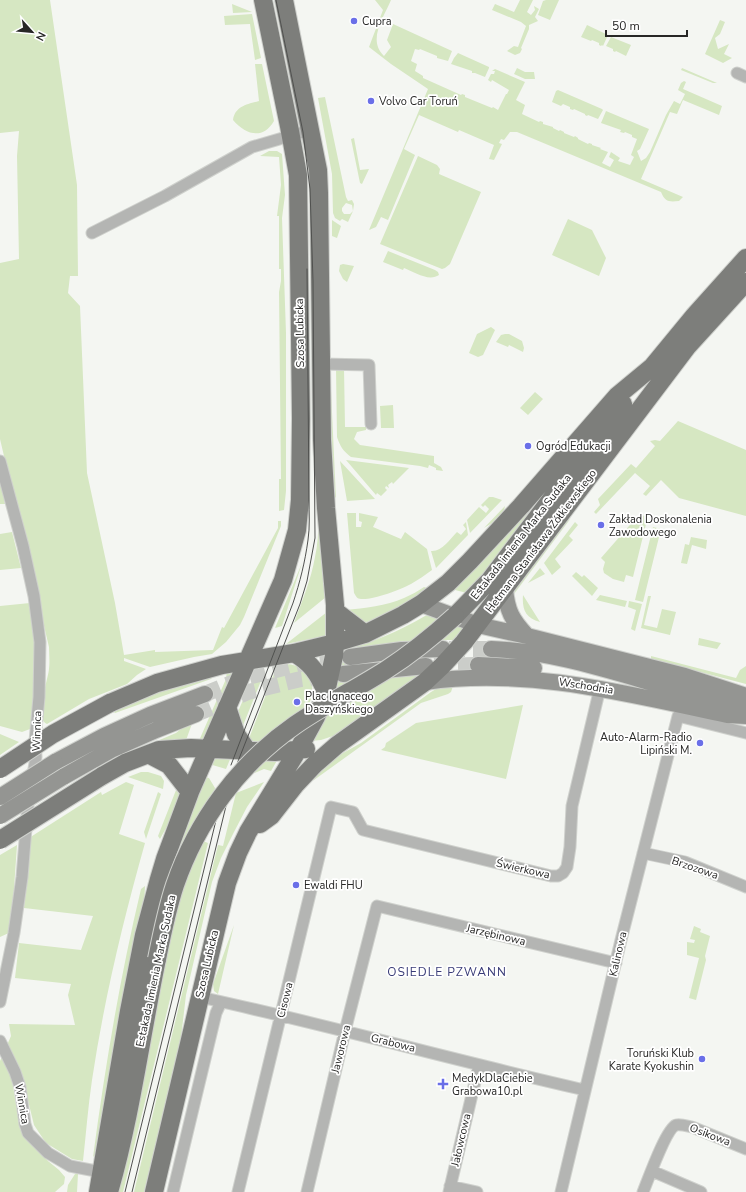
<svg xmlns="http://www.w3.org/2000/svg" width="746" height="1192" font-family="'Nunito Sans',sans-serif">
<style>
.green{fill:#d6e7c2}
.lines{fill:none;stroke-linecap:round;stroke-linejoin:round}
.secondary-tunnel{stroke:#cbcdc9;stroke-width:16;stroke-dasharray:16 8;stroke-linecap:butt}
.street-casing{stroke:#cfd1cd;stroke-width:13}
.secondary-casing{stroke:#cfd1cd;stroke-width:18}
.primary-casing{stroke:#cfd1cd;stroke-width:20}
.street{stroke:#b4b5b3;stroke-width:11}
.secondary{stroke:#949592;stroke-width:16}
.primary{stroke:#7d7e7b;stroke-width:18}
.tram{stroke:#50514f;stroke-width:1}
.secondary-bridge-casing{stroke:#cfd1cd;stroke-width:18;stroke-linecap:butt}
.primary-bridge-casing{stroke:#cfd1cd;stroke-width:20;stroke-linecap:butt}
.secondary-bridge{stroke:#949592;stroke-width:16}
.primary-bridge{stroke:#7d7e7b;stroke-width:18}
.poi-dot{fill:#6a6fe8;stroke:#fff;stroke-width:1.5}
.labels{text-anchor:middle;dominant-baseline:central;stroke-width:3.5;stroke-linejoin:round;paint-order:stroke}
.poi-label{font-size:11px;fill:#272726;stroke:#fff;text-anchor:start}
.street-label{font-size:11px;fill:#272726;stroke:#fff}
.neighbourhood-label{font-size:12px;letter-spacing:1px;fill:#383b77;stroke:#fff}
</style>
<rect width="100%" height="100%" fill="#f4f6f2"/>
<path class="green" d="M0,0h50l27,185 1,91h-8l-2,17 12,13 7,167 28,130 9,52 31,-5v2l58,-2 9,-23 2,1 54,-100v-7h3v5l-37,91 -4,8 -14,17 -14,12 -18,3 -44,10 -26,-9v3l22,8 -9,6 -10,9 -38,15 -42,25c-13,-5 1,-44 2,-55 1,-8 0,-15 0,-22l-49,-208v-176l19,-4 -2,-103 2,-25 -19,2z
M375,0h16c-7,17 -24,40 -7,56l7,-9 -4,-7 6,-16 59,27 -4,10 -11,-3v-2l-17,-7 -1,1 -4,-1 -4,12 6,3 -2,7 8,5v2l38,17 1,-1 3,1v2l27,11 1,-1 5,3 8,-16h1l2,-4 -17,-10 -1,2 -3,-2 3,-6h3l1,-3h-3l3,-2 30,13 -9,18 9,5 -3,9 17,8 1,-1 3,1v2l10,3v1l6,3 1,-1 4,2v1l10,4 1,-1 3,2v1l10,5 1,-1 3,1v1l9,3 -1,1 8,3 -6,11 8,4 4,-7 -5,-3 2,-5 9,6 -2,3 12,4 4,-8 -3,-2 6,-16 -5,-2v-2l-7,-3 -1,1 -4,-1 1,-2 -20,-7 5,-12 43,18 -9,20 -3,2 4,10 5,-3 4,-6 16,-37 8,-14 6,3 5,-10 -7,-4 3,-7 3,-2 2,1 -3,7 39,17 -3,9 -36,-15 -6,14 -7,-2 -29,67 42,18 -4,4c-10,1 -14,1 -18,-9l-144,-60h-7l-6,8 -3,-1 -2,4 3,1 -8,16 -5,-1 5,-14 -35,-15 -1,2 -39,-17 -15,34 11,6 -27,65 -7,-3 -5,10 -7,3 59,-141 -37,-25 -22,-17 14,-37z
M520,0h13l-6,12 4,3 4,-5 -1,-4 5,3 -4,8 3,4 -9,4v4l-8,19 1,1 -2,4 -5,2 -8,-4 7,-5 4,1 8,-21 -5,-4 -29,-12 3,-6 19,8z
M546,0h13l-9,20 -12,-5 5,-14z
M232,4l20,8 -19,1z
M252,14l9,44 -6,2 -5,-36 -25,1 -1,-9z
M720,20l5,2 -5,12 -5,4 3,11 11,-5 -5,10 8,4 -9,5 -18,-9z
M587,25l21,10 -5,11 -1,-1 -1,1 -2,-1v-2l-7,-3 -1,1 -10,-4z
M611,37l20,8 -5,11 -10,-5 -1,1 -2,-1v-2l-7,-3z
M458,53l31,14v1l-4,9 -10,-4h-3v-2l-21,-7 3,-6z
M255,64h7l12,57c-11,19 -28,14 -41,-1 2,-14 15,-16 26,-19z
M517,68l8,4h9l1,7h-10l-11,-5z
M682,68l35,15h-4l-32,-13z
M558,90l44,19 1,1 -5,9 -10,-4 -1,1 -2,-1v-1l-11,-5 -1,1 -3,-1v-2l-7,-3 -2,2 -9,-4 4,-11z
M325,97l21,100 2,4 4,-1 2,4 -1,7 -1,-6 -6,-2 -4,5v3l2,3h6l3,-3 -5,11 -6,-3 -2,2 -5,-3 -2,-5 -1,-39 -14,-76z
M354,138l6,32 9,-1 -7,15 -2,-1 -9,-44z
M269,151h8l5,3 3,41 -3,23 4,115v158l-2,19 -5,1v-32h2l-2,-187 2,-11v-12h-2v-53h-2l4,-31 -2,-28 -19,-1z
M418,156l19,9 3,4 -1,5 42,18 -31,72 -5,4 -3,1 -62,-25z
M568,219l24,11 14,28 -7,18 -47,-21z
M332,220l9,6 -4,12 -5,-2z
M388,251l47,19 3,2 1,3c-10,7 -25,-3 -35,-7l-1,2 -20,-8z
M343,264l11,2 -7,16 -4,-3 -4,-8 1,-6z
M491,327l4,3 -12,25 -5,2 -9,-4 8,-19z
M505,334h4l13,7 2,7 -1,4 -14,-7 -1,2 -12,-5 5,-7z
M336,368h8l1,59h21v3l-9,2 -3,7 6,6 74,11v7l7,4 2,4 -7,-1v-2l-7,-3 -1,3 -8,-2 -69,-9c-8,-6 -11,-11 -14,-20z
M330,369l6,129 -4,-5z
M535,392l8,7 -15,16 -8,-7z
M393,405l1,23h-13l-1,-22z
M678,421l68,29v66l-67,-18 -18,-18 -15,16 -3,-2 7,-8 -15,-13 -39,41 -2,-2 6,-7 -2,-6 33,-35 5,4 19,-22 -5,-5 5,-1 5,1z
M346,460l63,8 -16,16 -1,-2 -4,3 1,3 -3,-2 -1,2 2,2 -6,6 -4,-3 -1,2z
M340,461l35,38 -28,2z
M561,472l-83,110 -11,11 -16,-4z
M0,480l5,24h-5z
M318,489l8,108 -32,26c8,-22 17,-43 21,-66 5,-22 3,-46 3,-68z
M489,497h4l9,3 -32,33 -3,-13 12,-13 7,6 3,-4 -4,-4 -2,2 -2,-2z
M505,506c-2,12 -12,16 -21,22z
M347,513h9v14h5l1,-5 -3,-1v-8l19,4 -5,10 28,12 4,-7 22,17 5,21c-7,5 -14,10 -21,14 -11,6 -38,16 -50,15 -4,0 -5,-3 -7,-6z
M640,515l5,1 2,4 -14,57 -7,-2 -2,7 -11,-3 -9,-6 -1,-4 2,-7 -4,-4 35,-40z
M571,518l-57,76 2,-10 37,-49z
M466,522l2,13 -32,33 -5,-17c11,1 19,-12 26,-19l4,3 5,-6 -3,-4z
M575,522l3,3 -9,11 4,4 -18,19 6,8 -9,8 -8,-12z
M653,527l8,2 -18,73 -8,-2z
M12,532l9,36 -21,2v-36z
M691,537l16,3 -1,9 -14,-4 -5,19 -6,-1 4,-19 4,1z
M302,563l-20,63 -7,2z
M540,568l5,6 -17,9z
M576,572l6,5 2,-2 14,13 -6,8 -20,-20z
M424,587l6,2 -15,11 -47,23 -6,-1 -17,-12c20,-2 41,-4 59,-12 7,-3 14,-7 20,-11z
M523,595l17,27c-15,-4 -18,-13 -17,-27z
M600,595l27,6 -2,6 -29,-7z
M648,596h3l-7,29 13,3 5,-19 14,3 -6,23 -29,-7z
M629,601l13,3 -7,27 -4,-2 5,-19 -8,-3z
M30,603l4,38 1,32 -1,42 -4,14 -8,3 -22,-6v-120z
M327,612l2,23 -43,9z
M431,615l12,3 -30,24 -60,8 -13,30 18,-2 -26,15 8,-42c31,-8 58,-19 85,-35z
M458,625l8,3 -9,12h-15z
M699,638l22,5 -4,6 -19,-4z
M651,656l85,22 4,-8 6,-4v18l-95,-25z
M285,664c25,0 35,25 21,45l-48,35 -10,-3 29,-75z
M227,670l8,1 -31,72h-6l28,-64z
M265,671l-25,62 -3,-19 12,-28 8,-10z
M398,671h27l-86,63 -18,6 -11,1 12,-24z
M214,673l-3,6 -96,34 -4,-4 50,-21z
M453,686l-2,6 -3,2 -27,9 -107,77 -3,1 16,-19 34,-19 70,-51 5,-3z
M523,705l-17,74 -125,-29 4,-3 1,-4 30,-20z
M194,718l-9,25 -42,4 33,-14z
M0,734l19,8 -19,13z
M213,755l18,2 -5,12 -17,-5z
M269,757h10l-8,14 -7,-2 -12,5z
M141,772h7l13,4 3,5 -1,8 -35,-12z
M204,777l5,1 6,10 -12,53 5,2 -85,349h-8l51,-313z
M126,782l8,3 -15,49 26,9c-22,78 -41,157 -53,237 -4,27 -6,54 -9,81l-11,-2 -26,-16 -12,-18 -12,-49 -14,-30 -4,12 8,22 8,49 28,32 11,9 6,7 -1,7 -9,8h-55v-131l11,-25 -2,-12 66,1 -7,-30 3,-11 -56,-6 4,-35 62,7 12,-34 -69,-8 5,-70 72,-46 1,3z
M264,782l-17,25 -13,25 -13,26 -9,24 -26,113 -6,51 -36,146h-10l84,-347 5,1 13,-53z
M178,785c6,19 -10,38 -18,54l-2,-3z
M158,792l3,2 -15,45 -2,-7z
M17,845l-6,87 -11,5v-82z
M145,886l-1,22 -47,245 -4,4c12,-90 27,-180 48,-268z
M234,925l-16,69 -4,-3 -1,-7z
M694,926l7,3 -1,3 10,4 -5,20 1,4 -10,40 -7,-2 10,-40 -12,-3v-13l7,1 1,-3 -5,-1z
M75,1174h3l-1,18h-10l1,-7z"/>
<g class="lines">
<path class="secondary-tunnel" d="M449,649h42
M434,666l44,-1
M205,694l39,-16 55,-14 45,-7
M196,714l52,-22 53,-13 30,-4"/>
<defs>
<path id="street" d="M737,73l9,4
M92,233l73,-37 87,-49 58,-17
M322,364l47,1 2,59
M0,461l23,85 11,50 6,46 -1,55 -4,44 1,16 -8,47 -6,73 -8,56 -14,69
M643,853l42,9 61,25
M200,997c129,28 256,64 385,93
M0,1041l15,31 5,15 5,37 3,9 20,20 22,13 31,6
M652,1171l49,21
M450,1186l27,6
M173,1192l43,-179 5,-11
M238,1192l93,-385 22,5 10,18 188,46h7l5,-3 4,-6 3,-20 2,-41 28,-118
M307,1192l38,-161 32,-125 239,57
M449,1192l30,-127
M561,1192l60,-252 57,-224 68,17
M643,1192c5,-12 23,-63 33,-67 5,-1 11,1 16,2l54,22"/>
<path id="secondary" d="M505,589c2,22 7,31 22,47
M421,604l57,21 49,11 158,40 61,20
M491,649c59,2 116,21 172,37 27,8 55,14 83,21
M350,657l52,-7 41,-1
M478,665l56,3
M343,674l83,-8
M425,682c102,-15 203,12 302,33l19,1
M55,762l49,-26 46,-21 55,-21
M63,777l48,-27 45,-20 40,-16"/>
<path id="primary" d="M335,611l30,23
M455,616l35,-36 133,-176
M294,653c17,10 24,20 32,39
M110,703l47,-20 65,-18 72,-12 41,-10 30,-9 38,-19 18,-11 27,-21 22,-22 51,-55 96,-110 35,-29 42,-51 52,-58
M227,707l9,27 11,16
M148,754l21,11 21,27
M102,776l23,-13 34,-13 32,-2 84,4 31,-3
M260,824l11,-8 25,-32 18,-19 23,-20 88,-63 17,-16 22,-24 223,-295 59,-65
M98,1192l31,-181 15,-76 15,-56 6,-20 25,-67 93,-212 14,-50 3,-30 1,-82 -3,-243 -9,-49 -26,-126
M109,1192c22,-76 32,-156 48,-233
M154,1192l73,-309 11,-30 10,-21 50,-82 18,-33 10,-25 8,-36 1,-13v-38l-9,-97 -4,-68 -3,-247 -1,-23 -34,-170"/>
</defs>
<use href="#street" class="street-casing"/>
<use href="#secondary" class="secondary-casing"/>
<use href="#primary" class="primary-casing"/>
<use href="#street" class="street"/>
<use href="#secondary" class="secondary"/>
<use href="#primary" class="primary"/>
<path class="tram" d="M231,765l62,-162c7,-21 12,-41 15,-63 2,-13 1,-27 1,-40l-2,-231
M125,1192l95,-388
M132,1192l103,-423 65,-165 7,-23 8,-43 -2,-257 -3,-92 -7,-57 -27,-132"/>
<defs>
<path id="secondary-bridge" d="M0,797l55,-35
M0,816l63,-39"/>
<path id="primary-bridge" d="M0,769l53,-35 57,-31
M0,840l102,-64
M157,959c5,-25 10,-50 18,-74 22,-64 64,-121 120,-160 29,-20 61,-36 91,-55 25,-16 47,-34 69,-54"/>
</defs>
<use href="#secondary-bridge" class="secondary-bridge-casing"/>
<use href="#primary-bridge" class="primary-bridge-casing"/>
<use href="#secondary-bridge" class="secondary-bridge"/>
<use href="#primary-bridge" class="primary-bridge"/>
</g>
<g class="poi-dot">
<circle cx="354" cy="21" r="4"/>
<circle cx="371" cy="101" r="4"/>
<circle cx="528" cy="446" r="4"/>
<circle cx="601" cy="525" r="4"/>
<circle cx="297" cy="702" r="4"/>
<circle cx="700" cy="743" r="4"/>
<circle cx="296" cy="885" r="4"/>
<circle cx="702" cy="1059" r="4"/>
<path d="M441 1078h4v4h4v4h-4v4h-4v-4h-4v-4h4z"/>
</g>
<g class="labels">
<g class="poi-label">
<text x="362" y="21">Cupra</text>
<text x="379" y="101">Volvo Car Toruń</text>
<text x="536" y="446">Ogród Edukacji</text>
<text x="609" y="519">Zakład Doskonalenia<tspan x="609" dy="13">Zawodowego</tspan></text>
<text x="305" y="696">Plac Ignacego<tspan x="305" dy="13">Daszyńskiego</tspan></text>
<text x="692" y="737" text-anchor="end">Auto-Alarm-Radio<tspan x="692" dy="13">Lipiński M.</tspan></text>
<text x="304" y="885">Ewaldi FHU</text>
<text x="694" y="1053" text-anchor="end">Toruński Klub<tspan x="694" dy="13">Karate Kyokushin</tspan></text>
<text x="452" y="1078">MedykDlaCiebie<tspan x="452" dy="13">Grabowa10.pl</tspan></text>
</g>
<g class="street-label">
<text transform="translate(300 333) rotate(-91)">Szosa Lubicka</text>
<text transform="translate(521 537) rotate(-52)">Estakada imienia Marka Sudaka</text>
<text transform="translate(541 541) rotate(-53)">Hetmana Stanisława Żółkiewskiego</text>
<text transform="translate(586 686) rotate(9)">Wschodnia</text>
<text transform="translate(37 731) rotate(-88)">Winnica</text>
<text transform="translate(695 868) rotate(19)">Brzozowa</text>
<text transform="translate(523 869) rotate(13)">Świerkowa</text>
<text transform="translate(496 935) rotate(13)">Jarzębinowa</text>
<text transform="translate(618 954) rotate(-77)">Kalinowa</text>
<text transform="translate(207 964) rotate(-77)">Szosa Lubicka</text>
<text transform="translate(156 971) rotate(-78)">Estakada imienia Marka Sudaka</text>
<text transform="translate(285 1000) rotate(-76)">Cisowa</text>
<text transform="translate(393 1043) rotate(14)">Grabowa</text>
<text transform="translate(341 1049) rotate(-76)">Jaworowa</text>
<text transform="translate(22 1104) rotate(80)">Winnica</text>
<text transform="translate(710 1135) rotate(21)">Osikowa</text>
<text transform="translate(461 1140) rotate(-77)">Jałowcowa</text>
</g>
<g class="neighbourhood-label">
<text x="447" y="972">OSIEDLE PZWANN</text>
</g>
</g>
<g transform="translate(32 32) rotate(117)" stroke="#ffffff" stroke-width="3" paint-order="stroke">
<path d="M0-3L7 15L0 10L-7 15Z" fill="#272726"/>
<text y="-6" font-size="11" font-weight="bold" text-anchor="middle" fill="#272726">N</text>
</g>
<path d="M606 30v6h81v-6" fill="none" stroke="#272726" stroke-width="2"/>
<text x="612" y="30" font-size="12" fill="#272726" stroke="#ffffff" stroke-width="3" paint-order="stroke">50 m</text>
</svg>
